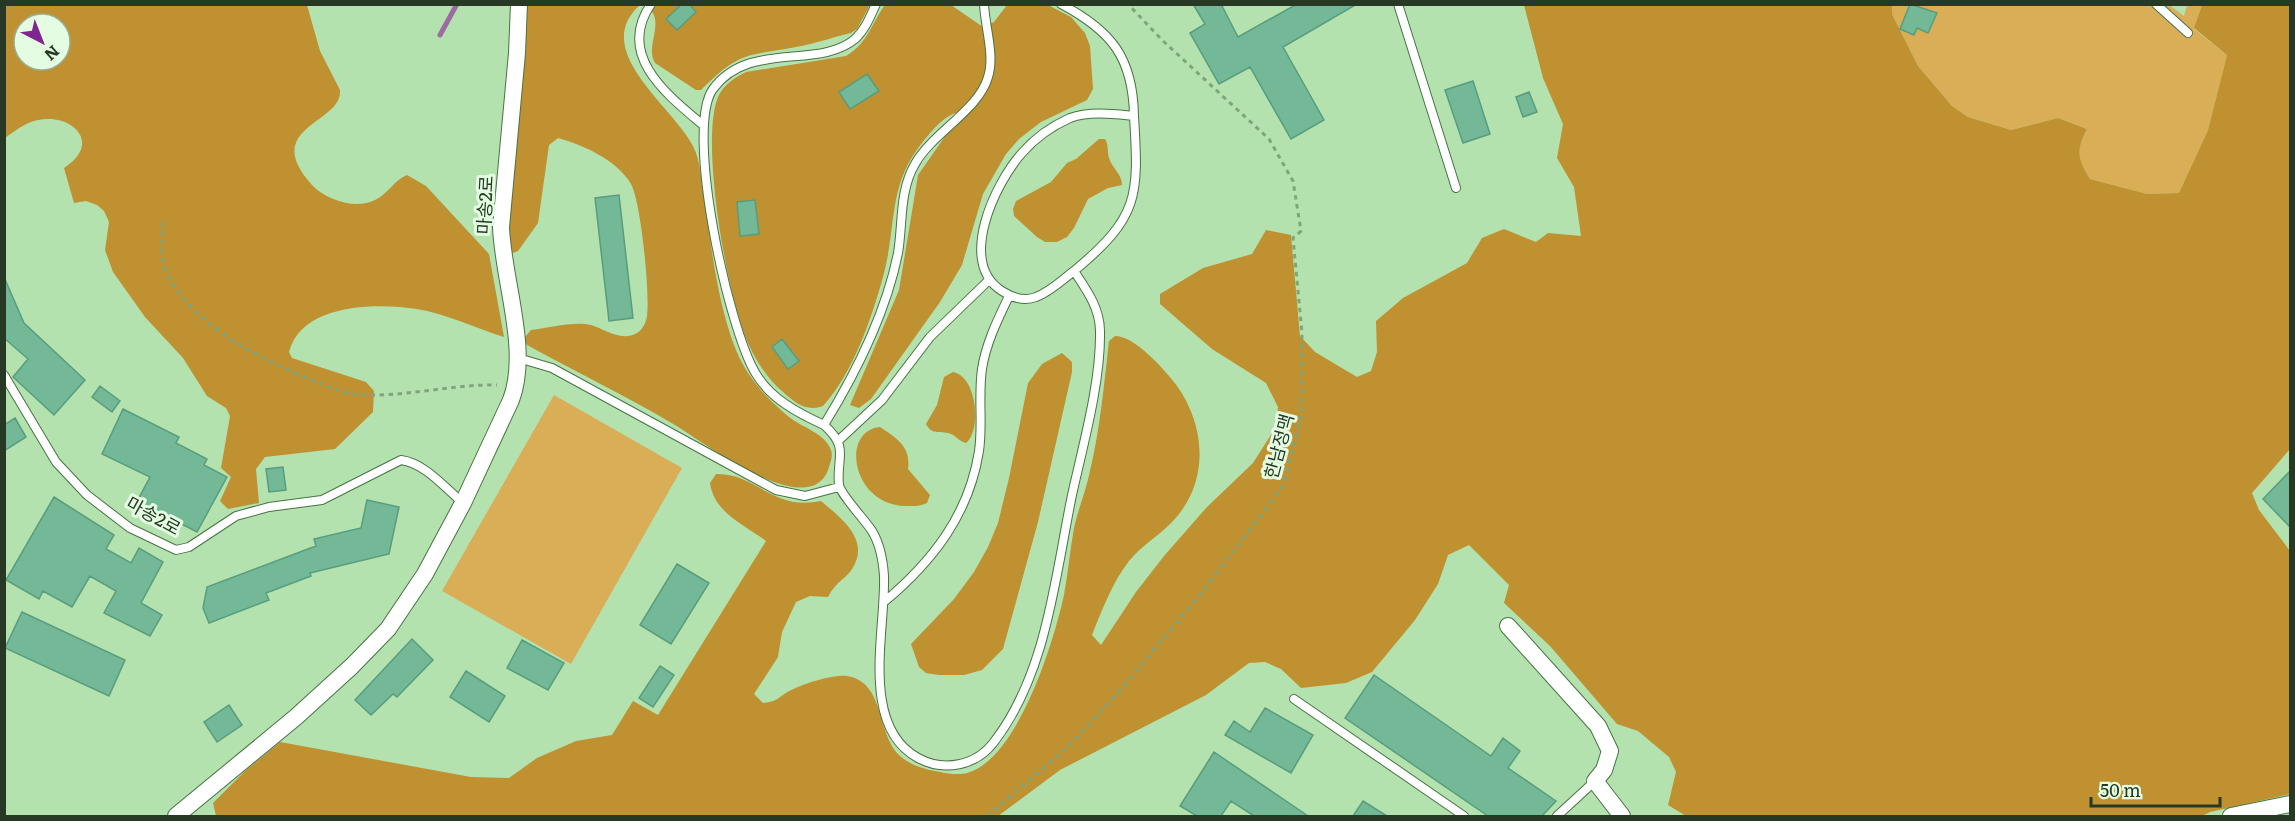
<svg xmlns="http://www.w3.org/2000/svg" width="2295" height="821" font-family="Literata,'Noto Sans KR',serif">
<style>
.green{fill:#daae56}
.forest{fill:#bf9130;fill-rule:evenodd}
.lines{fill:none;stroke-linecap:round;stroke-linejoin:round}
.stream{stroke:#9d6ba4;stroke-width:5}
.building{fill:#73b897;stroke:#589d7d;stroke-width:1.5}
.lane-casing{stroke:#487344;stroke-width:10}
.street-casing{stroke:#487344;stroke-width:18}
.path{stroke:#80a47c;stroke-width:3;stroke-dasharray:4.5 4.5;stroke-linecap:butt}
.lane{stroke:#fff;stroke-width:8}
.street{stroke:#fff;stroke-width:16}
.labels{text-anchor:middle;dominant-baseline:central;stroke-width:6;stroke-linejoin:round;paint-order:stroke}
.street-label{font-size:18px;fill:#273925;stroke:#e4fce1}
</style>
<rect width="100%" height="100%" fill="#b3e2ae"/>
<path class="green" d="M2168,4l16,12 3,-11h15l-8,24 33,26 -19,75 -29,63 -32,1 -57,-15c-15,-26 -13,-24 -3,-50l-29,-11 -47,12 -43,-13 -16,-11 -34,-40 -26,-52v-9z
M554,395l128,73 -111,196 -129,-73z"/>
<path class="forest" d="M5,4l302,1 13,46 20,39c3,34 -81,36 -28,95 14,15 44,25 63,15 13,-6 19,-20 32,-25l19,11 63,68 15,83c-29,-9 -57,-23 -87,-28 -40,-6 -115,-6 -128,43l3,6 74,24 8,9 -1,21 -38,37 -70,8 -9,12 3,34 -31,6 -8,-8 11,-24 -10,-9 9,-52 -4,-8 -19,-12 -24,-38 -38,-41 -32,-45 -8,-22 4,-28 -5,-11 -7,-6 -11,-4 -12,2 -10,-35c39,-25 8,-55 -26,-48 -14,3 -23,11 -33,18zM24,24h36v36h-36z
M526,5h114c-51,45 34,102 53,141 8,15 8,36 11,53 8,50 13,103 32,151 11,27 30,48 53,67 12,10 36,16 42,33 2,6 0,11 -2,17 -7,25 -32,23 -52,16 -37,-12 -70,-38 -102,-58 -49,-29 -99,-53 -148,-80l-3,-7 7,-8c19,-2 42,-9 60,-5 14,4 28,16 44,9 7,-3 11,-11 12,-18 3,-23 -6,-114 -16,-132 -14,-24 -48,-39 -73,-46l-9,7 -11,78 -20,28 -5,2 -3,-3 -2,-15z
M645,5h225l-13,24 -6,4c-17,4 -34,10 -50,13 -53,11 -58,2 -100,44h-5l-41,-27c-11,-17 13,-44 -10,-58z
M885,5h66l32,22 11,-5 13,-17h41l23,12 14,16 5,13 3,43 -6,11 -46,22 -22,17 -13,15 -23,40 -21,71 -22,37 -69,97 -12,9 -9,-3 49,-115 19,-115 28,-40 16,-15 -1,-8c-12,1 -22,11 -30,20 -46,51 -32,85 -48,145 -12,43 -30,96 -60,129 -16,6 -28,-3 -40,-14 -15,-13 -26,-29 -34,-47 -22,-48 -47,-193 -33,-242 4,-16 16,-24 30,-31l100,-16c22,-13 25,-32 39,-51z
M1524,5h368v9l26,52 34,40 16,11 43,13 47,-12 29,11c-11,24 -10,28 3,50l57,15 32,-1 29,-63 19,-75 -33,-27 8,-23h88v444l-38,44 7,17 31,41v243l-80,18 -8,4h-516l-18,-11 8,-33 -7,-15 -31,-26 -21,-7 -67,-78 -46,-43 5,-18 -40,-40 -21,10 -10,29 -23,36 -43,52 -26,11 -45,5 -20,-19 -16,-7 -16,1 -43,32 -146,75 -62,46h-782l-3,-13 32,-32 35,-29 191,35 38,1 28,-20 39,-17 36,-6 21,-34 25,14 108,-174c-21,-16 -52,-28 -56,-58l6,-9c41,-1 55,37 105,27 20,17 50,39 31,68 -7,11 -16,12 -24,28l-18,-1 -14,6 -14,30 -4,25 -24,37 9,9c12,-1 14,-4 23,-10 12,-8 47,-19 61,-17 38,6 29,56 52,79 10,10 28,15 41,17 7,2 21,3 27,1 51,-14 87,-132 97,-178 4,-22 6,-45 10,-67 4,-19 12,-37 16,-57 10,-42 14,-86 19,-130l6,-5c18,0 42,26 54,40 37,42 44,106 1,148 -13,13 -29,22 -41,37 -17,22 -27,49 -37,74l9,10 35,-53 28,-36 43,-49 46,-44 23,-36 2,-20 -12,-24 -54,-34 -52,-45v-10l43,-26 49,-14 14,-24 25,5 9,101 15,16 42,25 14,-6 6,-19 -1,-31 27,-23 64,-35 15,-25 22,-9 32,13 12,-9 33,3 -7,-49 -17,-29 6,-34 -20,-46z
M1099,139h6c4,6 2,12 4,19 3,10 13,16 13,27l-14,3 -20,11 -14,29 -7,9 -10,5h-12l-8,-5 -23,-21 -1,-7 3,-8 35,-19 16,-19 9,-4z
M1062,353l10,9v10l-34,150 -35,127 -21,21 -18,5h-25l-13,-2 -7,-6 -8,-23 43,-45 20,-27 14,-25 10,-24 11,-45 19,-95 14,-19z
M953,372c24,4 29,58 13,71 -8,-2 -11,-9 -18,-10 -10,-2 -16,2 -22,-9l11,-19 7,-28z
M880,427c18,12 31,20 28,42l22,26 -3,8c-8,4 -15,3 -23,3 -52,-2 -64,-75 -24,-79z"/>
<g class="lines">
<path class="stream" d="M440,35l17,-31"/>
</g>
<path class="building" d="M682,4h7l7,8 -19,18 -11,-11z
M1193,4h28l17,33 59,-33h60l-74,43 41,73 -33,19 -41,-72 -31,17 -29,-51 15,-9z
M1910,4l27,9 -9,20 -11,-5 -3,7 -14,-6z
M867,74l12,17 -29,18 -11,-17z
M1473,81l17,53 -27,9 -18,-53z
M1529,92l8,20 -14,5 -7,-20z
M619,195l14,123 -24,3 -14,-123z
M755,200l4,34 -19,2 -3,-34z
M4,277l20,46 61,57 -31,35 -41,-38 15,-18 -24,-21z
M782,339l17,22 -11,8 -16,-22z
M100,386l20,15 -8,11 -20,-15z
M123,409l56,28 -3,6 31,16 -3,6 23,12 -30,55 -21,-11 -3,6 -39,-20 16,-30 -48,-23z
M15,418l11,19 -22,14v-26z
M283,467l3,23 -17,2 -3,-23z
M2290,471v56l-27,-28z
M54,497l60,38 -8,14 25,14 8,-15 24,14 -22,41 21,12 -12,21 -46,-23 12,-22 -26,-15 -18,31 -29,-16 -4,8 -33,-19z
M367,500l32,7 -10,47 -79,19 1,3 -45,17 3,7 -60,23 -6,-15 4,-21 109,-41 -2,-7 47,-11z
M677,564l32,19 -38,61 -31,-19z
M22,612l103,48 -16,36 -104,-48z
M412,639l21,21 -36,37 -4,-3 -22,21 -16,-15z
M522,640l42,23 -16,27 -41,-22z
M660,666l14,9 -21,32 -14,-9z
M466,671l39,25 -16,26 -39,-25z
M1374,675l117,81 12,-18 17,13 -12,17 48,33 -14,15h-54l-143,-98z
M229,705l13,20 -25,17 -13,-20z
M1265,708l48,27 -22,38 -66,-38 9,-14 16,11z
M1214,752l94,64h-54l-23,-15 -10,15h-24l-17,-10z
M1363,801l24,15h-34z"/>
<g class="lines">
<defs>
<path id="lane" d="M651,4c-35,51 15,90 52,121
M984,4c1,23 11,52 4,73 -9,33 -56,56 -73,87 -16,27 -12,60 -17,89 -12,60 -42,120 -74,172 26,23 12,32 15,60 2,10 26,35 33,46 8,13 11,30 12,45 2,53 -25,150 34,182 26,14 58,8 76,-16 53,-69 61,-165 78,-247 11,-50 29,-113 28,-164 0,-23 -14,-42 -26,-60 -12,9 -24,21 -38,26 -12,5 -23,1 -34,-6 -45,-28 -7,-108 20,-138 13,-15 30,-27 48,-35 20,-7 43,-4 64,-2 -1,-58 -22,-85 -73,-112
M1398,4l58,184
M2156,4l32,29
M1074,271c65,-54 65,-74 60,-155
M518,358l34,10 224,122 29,6 34,-9
M4,375l52,87 31,33 43,33 46,22 13,-3 47,-31 33,-9 53,-7 79,-40c24,3 44,28 62,43
M824,425c-26,-12 -53,-26 -68,-51 -27,-43 -72,-245 -43,-285 36,-49 105,-19 142,-50 10,-9 15,-22 21,-35
M839,440l43,-40 48,-63 59,-57
M884,602c48,-40 85,-87 95,-151 4,-27 -1,-55 3,-82 4,-26 16,-50 27,-73
M1294,699l170,117
M1557,816l38,-35"/>
<path id="street" d="M1508,626l90,100 12,25 -6,19 -9,11 27,35
M176,816l120,-99 56,-51 36,-37 37,-55 38,-71 48,-103c19,-50 -8,-119 -10,-173l16,-174 2,-49
M2231,816l59,-12"/>
</defs>
<use href="#lane" class="lane-casing"/>
<use href="#street" class="street-casing"/>
<path class="path" d="M163,222c0,17 -4,37 5,54 27,51 97,86 149,106 11,4 23,11 35,12 48,5 97,-10 145,-9
M987,816l80,-68 50,-54 86,-103 80,-105 18,-67 1,-86 -9,-95 8,-7 -8,-50 -24,-42 -108,-100 -33,-35"/>
<use href="#lane" class="lane"/>
<use href="#street" class="street"/>
</g>
<g class="labels">
<g class="street-label">
<text transform="translate(484 205) rotate(-87)">마송2로</text>
<text transform="translate(1278 446) rotate(-75)">한남정맥</text>
<text transform="translate(154 515) rotate(29)">마송2로</text>
</g>
</g>
<rect width="2295" height="821" fill="none" stroke="#273925" stroke-width="12"/>
<g transform="translate(42 42) rotate(138)"><circle r="28" fill="#e4fce1" stroke="#98ae96" stroke-width="1.5"/>
<path d="M0-4.5L10 22L0 15L-10 22Z" fill="#822490"/>
<text y="-9" font-size="16" font-weight="bold" text-anchor="middle" fill="#273925">N</text>
</g>
<path d="M2091 797v9h129v-9" fill="none" stroke="#273925" stroke-width="3"/>
<text x="2100" y="797" font-size="18" fill="#273925" stroke="#e4fce1" stroke-width="4.5" paint-order="stroke">50 m</text>
</svg>
